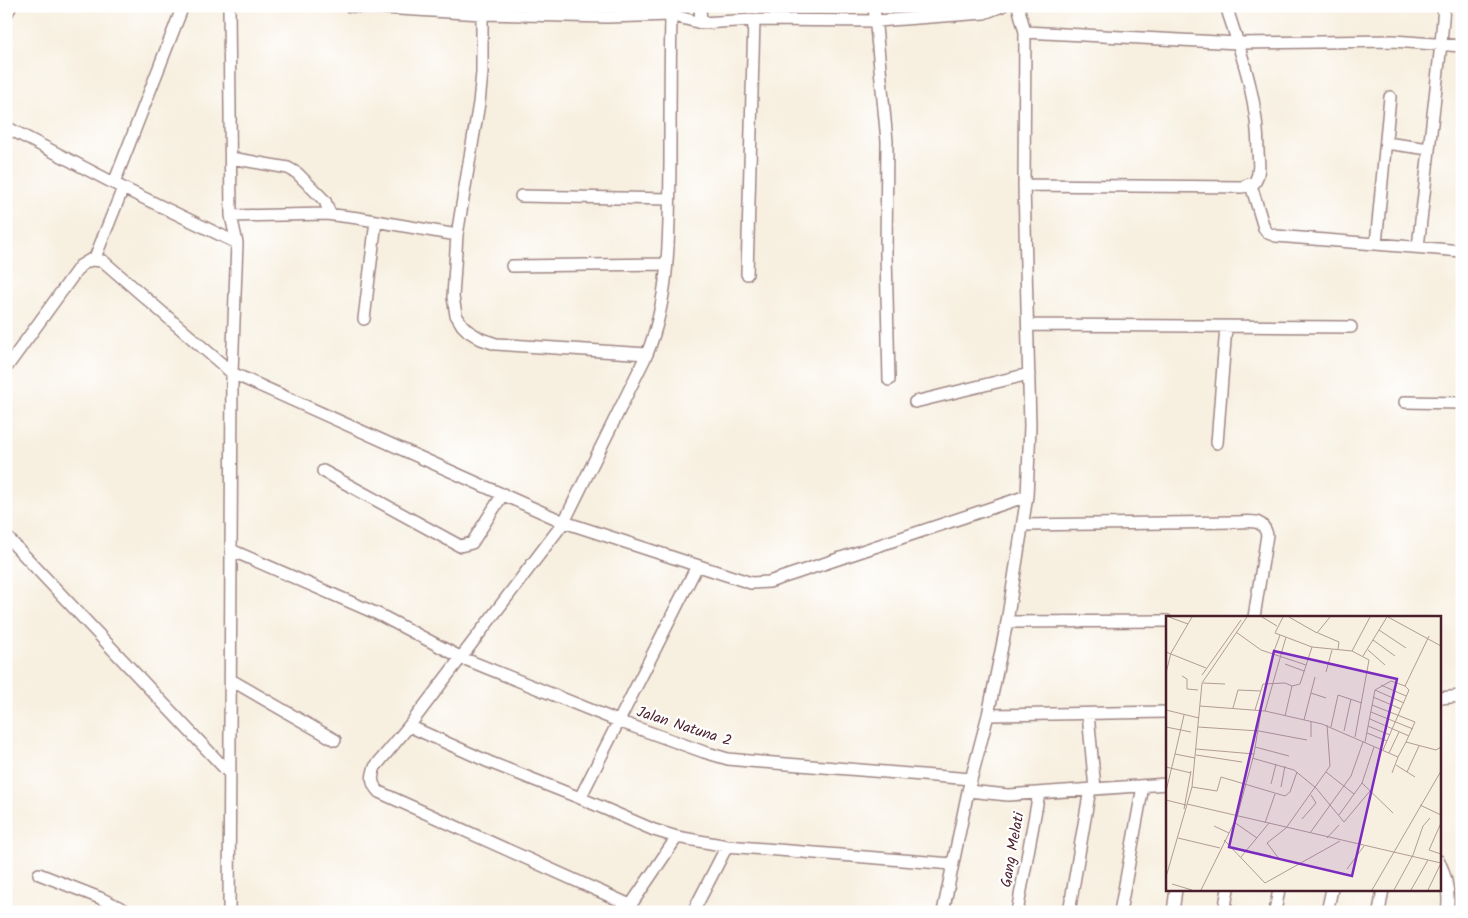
<svg xmlns="http://www.w3.org/2000/svg" width="1468" height="918" font-family="Kalam,sans-serif">
<style>
.lines{fill:none;stroke-linecap:round;stroke-linejoin:round}
.minor-casing{stroke:#a08785;stroke-width:14}
.minor{stroke:#fff;stroke-width:11}
.labels{text-anchor:middle;dominant-baseline:central;stroke-width:4.5;stroke-linejoin:round;paint-order:stroke}
.street-label{font-size:15px;fill:#4a1f2b;stroke:#fff}
.inset-road{fill:none;stroke:#b29c97;stroke-width:1}
.view{fill:#7b2cbf;fill-opacity:0.15;stroke:#7b2cbf;stroke-width:2.5}
.inset-edge{fill:none;stroke:#4a1f2b;stroke-width:2.5}
</style>
<rect width="100%" height="100%" fill="#fff"/>
<filter id="ink" filterUnits="userSpaceOnUse"><feTurbulence type="fractalNoise" baseFrequency=".02" numOctaves="2"/><feDisplacementMap in="SourceGraphic" scale="10" xChannelSelector="R" yChannelSelector="G"/><feConvolveMatrix kernelMatrix="1 2 1 2 8 2 1 2 1" color-interpolation-filters="sRGB"/></filter>
<filter id="wash" filterUnits="userSpaceOnUse"><feTurbulence type="fractalNoise" baseFrequency=".0096" numOctaves="4" result="noise"/><feDisplacementMap in="SourceGraphic" scale="20" xChannelSelector="R" yChannelSelector="G"/><feGaussianBlur stdDeviation="1.12" result="paint"/><feColorMatrix in="noise" values="0 0 0 0 0 0 0 0 0 0 0 0 0 0 0 0 0 1.4 0 .05"/><feComposite in="paint" operator="in"/></filter>
<g filter="url(#wash)">
<rect width="100%" height="100%" fill="#f7efdf"/>
</g>
<g filter="url(#ink)">
<g class="lines">
<defs>
<path id="minor" d="M229,6l2,210 6,27 -5,130 -3,539
M350,6l132,8 125,3 64,-2 30,8 53,-3 123,1 107,-8 18,-7
M482,6v67l-3,30 -22,132 -4,62 3,18 6,10 6,6 13,8 15,5 151,10
M700,6l1,17
M874,6l13,135 -1,113 3,126
M6,15l5,-9
M1025,32l213,11 155,-2 69,5
M6,127l117,61 114,55
M1386,143l43,6
M231,158l57,10 9,5 28,28 5,13
M114,183l69,-177
M1024,185l218,2 13,-5c5,-9 4,-20 3,-30 0,-53 -16,-96 -32,-146
M1251,185l13,43 4,5 8,3 186,15
M521,196l148,3
M231,216l95,-2 32,4 99,17
M1376,244l14,-147
M1418,247l23,-203 3,-38
M94,260l29,-72
M512,266l154,-2
M747,274l7,-254
M364,319l12,-98
M1028,325l323,2
M6,368l74,-102 10,-6 13,1 129,112 332,149 187,61 18,-1 258,-86
M915,402l114,-28
M1405,402l57,1
M1217,443l9,-116
M323,471l137,75 12,-3 31,-49
M1023,525l211,-3c15,0 29,-5 33,13l-13,82
M6,536l223,237
M231,550l149,65 80,42 158,64 86,31 24,7 21,2 222,18
M1007,622l160,-1
M231,680l104,60
M1439,698l23,-2
M1088,714l7,75
M988,715l179,-3
M409,726l80,36 91,36 74,32 23,7 50,9 225,18
M968,791l40,4 159,-11
M580,798l117,-232
M1439,861c8,17 11,33 8,51
M39,874l61,24 29,14
M630,905l-251,-113c-8,-8 -8,-15 -4,-25l34,-41 155,-204 83,-168c24,-59 22,-128 23,-191 0,-50 0,-99 1,-148
M626,912l51,-75
M693,912l34,-66
M943,912l25,-121 20,-76 19,-93 20,-126 3,-70 -6,-241 1,-153 -7,-26
M1017,912l22,-119
M1069,912l21,-123
M1120,912l23,-126
M1173,912l3,-23
M1224,912l4,-23
M1275,912l4,-23
M1327,912l5,-23
M1379,912l4,-23"/>
</defs>
<use href="#minor" class="minor-casing"/>
<use href="#minor" class="minor"/>
</g>
</g>
<g class="labels">
<g class="street-label">
<text transform="translate(684 727) rotate(18)">Jalan Natuna 2</text>
<text transform="translate(1013 850) rotate(-80)">Gang Melati</text>
</g>
</g>
<g transform="translate(1166 616)">
<rect width="275" height="275" fill="#f7efdf"/>
<path class="inset-road" d="M3,1l19,7M96,1l15,9M117,1l-8,16 37,14 40,4 17,9 -14,77M123,1l28,16 13,-16M222,1l53,29M213,14l27,18M70,16l25,18 45,15M152,17l21,9 -1,7M207,24l22,16M202,34l17,15M186,35l18,-34M0,36l40,16M107,38l7,-19M197,40l24,-39M119,48l19,7M160,56l6,-22M0,57l5,-20 21,-36M36,59l39,-55M16,60l5,3v10l11,1M37,67l22,1M215,69l25,11M126,70l8,-2 12,-37M239,70l24,-50M209,74l29,13M145,77l15,5M207,81l28,12M206,89l43,17 -9,20M34,90l65,5 57,13 76,33 8,-15 30,8 5,-3M67,92l5,-18 23,1M0,94l33,8M89,94l8,-26 22,-1 7,3 -7,30M99,95l21,-74M205,96l42,17M204,103l39,17M138,104l11,-43M145,105v16M202,110l22,9M0,111l25,5M32,111l61,4 48,9M165,111l7,-32 24,8M178,115l7,-32M201,117l20,8M199,126l10,-52 16,-9 14,5 4,4 -26,60M89,131l34,9M30,133l58,5M223,137l10,-21M9,138l9,-39M30,139l46,7M86,142l42,12 22,18 28,34 26,-31M230,149l19,12M0,151l25,6M160,156l28,22M241,156l12,-26M226,157l6,-16M196,167l31,30M105,168l5,-20M26,171l25,4 4,-14 64,19 5,-4 7,-20M115,171l4,-21M0,175l9,-37 20,4M0,184l20,5M21,188l254,59 -13,27M254,189l21,10M18,193l7,-38M173,199l23,-32 12,-36M136,203l14,-16 -5,-8M68,206l23,16M99,207l10,-29M275,207l-12,27 12,4M48,210l15,7M144,217l41,-57 12,-34M12,222l42,10M161,222l12,-13M58,224l41,43 75,-42M75,241l28,-34M114,244l-13,-17 19,-15 44,-62 -3,-41M181,253l17,-23M0,261l26,-90 10,-104 45,-66M6,268l20,6M35,274l36,-73 17,-63 7,-43M206,274l69,-119M228,274l19,-35 10,-29 7,-8M245,274l17,-30"/>
<path class="view" d="M108,35l123,28 -45,197 -123,-29z"/>
<rect width="275" height="275" class="inset-edge"/>
</g>
<rect width="1468" height="918" fill="none" stroke="#fff" stroke-width="25"/>
</svg>
